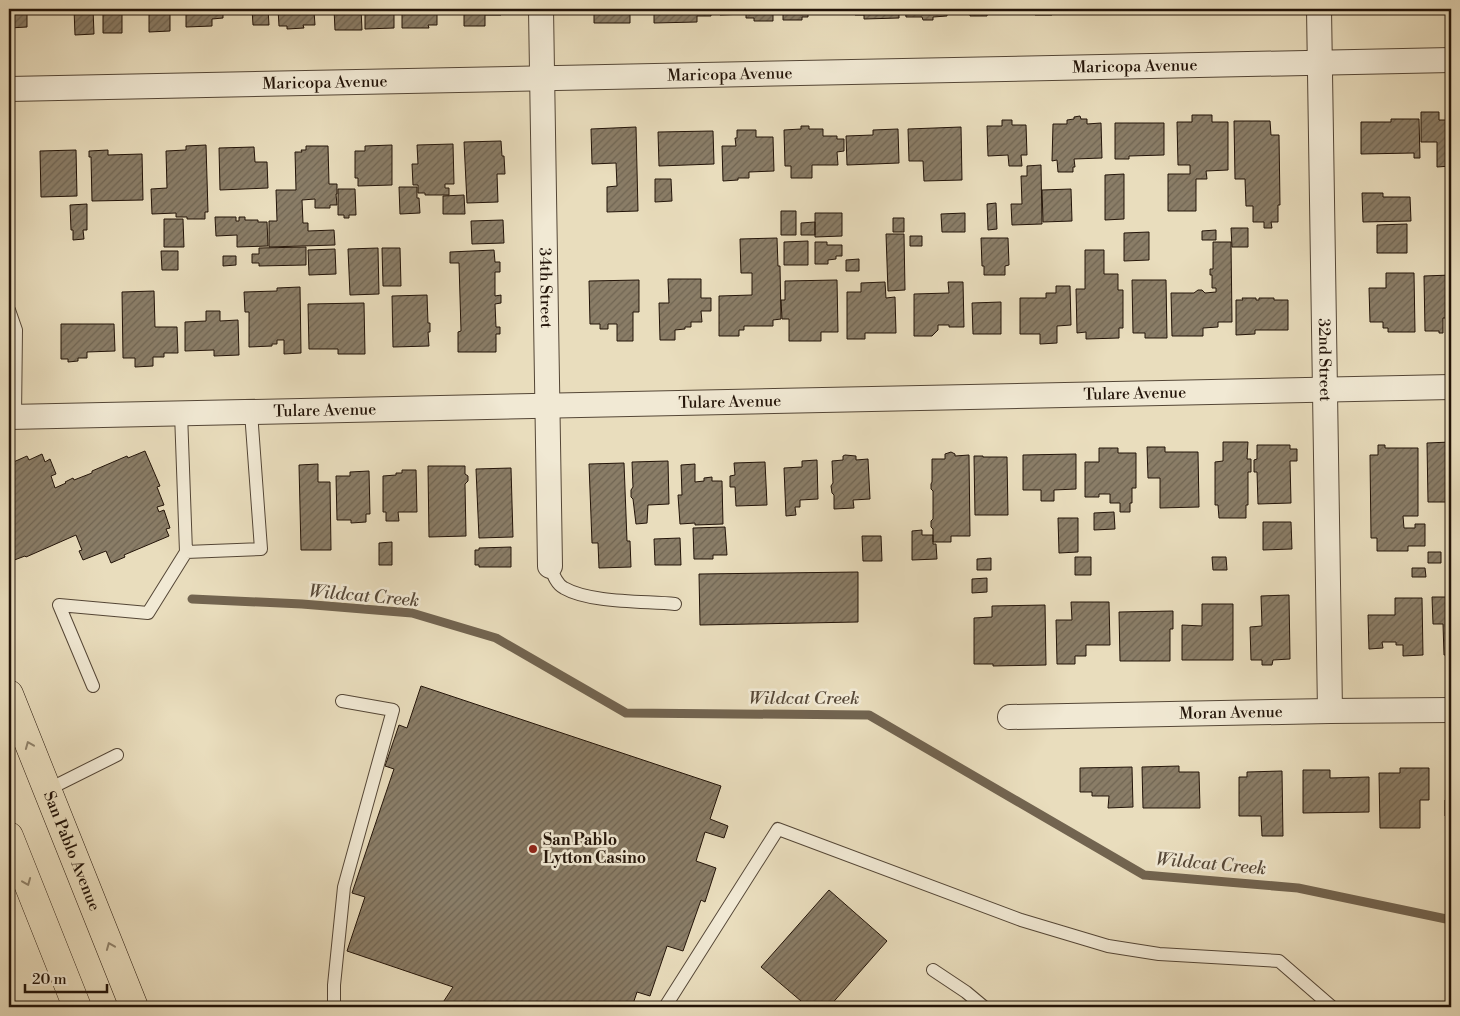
<svg xmlns="http://www.w3.org/2000/svg" width="1460" height="1016" font-family="'Libre Bodoni',serif">
<style>
.lines{fill:none;stroke-linecap:round;stroke-linejoin:round}
.stream{stroke:#726450;stroke-width:9}
.building{fill:url(#building-hatch);stroke:#231409}
.service-casing{stroke:#544636;stroke-width:14}
.minor-casing{stroke:#544636;stroke-width:26}
.primary-casing{stroke:#231409;stroke-width:29}
.service{stroke:#f1e9d4;stroke-width:12}
.minor{stroke:#f1e9d4;stroke-width:24}
.primary{stroke:#e9ddbd;stroke-width:28}
.oneway{stroke:#90836c}
.poi-dot{fill:#8f2418;stroke:#f1e9d4;stroke-width:2}
.labels{text-anchor:middle;dominant-baseline:central;stroke-width:5;stroke-linejoin:round;paint-order:stroke}
.street-label{font-size:16px;fill:#231409;stroke:#f1e9d4}
.poi-label{font-size:16px;font-weight:bold;fill:#231409;stroke:#f1e9d4;text-anchor:start}
.water-label{font-size:18px;font-style:italic;fill:#574939;stroke:#f1e9d4}
</style>
<defs>
<pattern id="building-hatch" width="6" height="6" patternUnits="userSpaceOnUse" patternTransform="scale(1.25)"><rect width="6" height="6" fill="#8a7d67"/><path d="M-1 1l2-2M0 6l6-6M5 7l2-2" fill="none" stroke="#706553"/></pattern>
</defs>
<rect width="100%" height="100%" fill="#e9ddbd"/>
<filter id="stains"><feTurbulence type="fractalNoise" baseFrequency=".004" numOctaves="4"/><feColorMatrix values="0 0 0 0 .2 0 0 0 0 .09 0 0 0 0 .02 0 0 0 .5 -.17"/></filter>
<radialGradient id="worn" r=".72"><stop offset=".6" stop-color="#630" stop-opacity="0"/><stop offset="1" stop-color="#630" stop-opacity=".3"/></radialGradient>
<g class="lines">
<path class="stream" d="M192,599l110,5 110,9 84,25 130,75 243,2 275,160 154,13 153,32"/>
</g>
<path class="building" d="M9,9h39v4l-21,1v13l-18,1z
M74,9h19l1,25 -19,1z
M103,9h19v24h-19z
M149,9h21v22l-21,1z
M186,9h48v2h-11v7l-11,1v7l-26,1z
M252,9h16l1,16h-16z
M278,9h46v2h-10l1,14h-12l1,3 -17,1v-3h-8z
M334,9h27l1,21h-27z
M365,9h29v19l-29,1z
M402,9h47v2h-12v14h-9l1,3h-27z
M464,9h37v6h-16v11h-21z
M591,9h39v14h-36v-14z
M654,9h57v7h-14v6l-43,1z
M720,9h53v12h-19v-3h-8v-4l-26,1z
M783,9h53v3l-28,1v4h-6v3h-19z
M843,9h56v9l-35,1v-4h-9v-3h-12z
M905,9h55l1,4h-14v3l-14,1v3h-10l-1,-3h-16z
M970,9h32l-14,1 -1,6h-17z
M1035,9h17v6h-17z
M1095,9h31v4h-14v-3h-18z
M1159,9h18v3l-18,1z
M1208,9h19v3h-19z
M1231,9h20l1,2h-21z
M1421,112h18v8h11v-3h1v49l-14,1v-25h-16z
M1192,115h20v7h16v48l-22,1 1,8h-11v32h-28v-37h22v-9h-12l-1,-43h15z
M1080,116l1,3h6v5l14,-1 1,35 -28,1 1,8h-2v5h-15l-1,-12 -5,1 1,-37h14v-4l7,-1v-2z
M1391,119h28l1,39h-6v-5l-53,1v-32h30z
M1002,120h10v5h14l1,30h-6l1,11h-13l-1,-11 -20,1 -1,-30h15z
M1234,121h36l1,14h8l1,70h-2v17h-7l1,6h-8v-6h-11v-16h-7l-1,-27h-10z
M1115,123h49v32l-35,1v3h-14z
M801,126h8v3h14v7h14v3h7v12l-7,1 1,13h-26v13h-21v-12h-6l-1,-36 17,-1z
M636,127l2,84 -31,1v-25l10,-1 -1,-23 -24,1 -1,-35z
M961,127l1,53 -38,1 -1,-20h-14l-1,-32z
M898,129l1,34 -52,2 -1,-29 27,-1v-5z
M737,130h19v7h17l1,34 -25,1v6h-11v2l-15,1 -1,-35h14l-1,-8h2z
M713,131l1,33 -55,2 -1,-34z
M501,141l1,15h2l1,18h-8l1,28 -31,1 -3,-61z
M453,144l1,40h-9v4h4v7h-24v-2h-7v-8h-5l-1,-21h6l-1,-19z
M206,145l2,67h-3v7h-18v-2h-11v-4l-24,1 -1,-25 16,-1 -1,-37 20,-1v-4z
M392,145v40l-34,1v-8h-3v-27h10v-5z
M306,146h22l1,38h8v10h-1l1,11h-7v3h-15v-9l-13,1 1,23h5v8l26,-1 1,15 -66,2v-26h8l-1,-31h20l-1,-38h7l-1,-2h5z
M254,147l1,15h12l1,26 -48,2 -1,-42z
M76,150l1,46 -36,1 -1,-46z
M108,150v5l34,-1 1,46 -51,1 -1,-44h-2v-6z
M1041,165l1,59 -30,1 -1,-21h11l-1,-28h6v-10z
M1124,174v45l-19,1v-45z
M655,179h16l1,22 -17,1z
M399,187h18v11h2l1,15 -20,1z
M338,189h17l1,26h-7v3h-5v-3h-6z
M1071,189l1,32 -29,1 -1,-32z
M1362,193h21v4h27l1,24 -48,1z
M464,195l1,19h-22v-18z
M996,203l1,26 -9,1 -1,-26z
M87,204v26h-4l1,9 -11,1v-10h-2l-1,-25z
M781,211h15v24h-15z
M815,213h27v23l-27,1z
M965,213v19h-23l-1,-18z
M215,217h21v4h3v-4h6v3h13v2h9l1,24 -31,1v-12l-21,1z
M893,218h11v14h-11z
M164,219h19l1,28h-20z
M503,220l1,23 -32,1 -1,-23z
M815,222v13h-14v-12z
M1407,224v29h-30v-28z
M1231,228h17v19h-16z
M1216,230v10h-14v-9z
M1149,232v28l-25,1v-28z
M886,234h18l1,56 -17,1z
M910,236h12v10h-12z
M777,238l1,28h2l1,53 -8,1v6h-29v4h-5v6h-20v-40l33,-1v-22h-11l-1,-34z
M981,238h27l1,27 -4,1v9h-21v-9h-2z
M808,241v24h-24v-23z
M815,242h12v3h15v11h-6v3l-8,1v4h-13z
M1213,242h18l1,80h-14v5l-15,1v8h-31l-1,-43h23l4,-3h4l3,3 11,-1v-4h-4v-13h-2v-6h3z
M306,247v18l-47,1v-3h-7v-9h7v-6z
M378,248l1,46 -29,1 -2,-46z
M382,248h18l1,38h-18z
M335,249l1,25 -27,1 -1,-25z
M494,250l1,12h5v10h-5v24l6,-1v8l-6,1 1,23h4v7h-4v18h-38v-20l3,-1 -2,-68h-9v-11z
M1085,250h19v24h14v16h5v38h-4v10l-33,1v-7l-9,1 -1,-44h9z
M161,251h17v19h-16z
M223,256h13v9l-13,1z
M859,259v12h-13v-11z
M1386,273h28l1,59h-27v-4h-5v-6h-13l-1,-34h17z
M1451,275v43h-8v15h-4v-2h-14l-1,-55z
M668,279h33v19h10v13h-10l1,11h-11v5h-6v2l-10,1v10h-15l-1,-37h10z
M639,280v32h-6v29h-16v-17h-9v5h-8v-5h-10l-1,-43z
M837,280l1,52h-17v9h-32v-22h-7l-1,-19h4v-19z
M1132,280h34l1,58h-22v-5h-12z
M885,282l1,16 9,-1 1,36h-31v6h-18v-47h14v-9z
M948,282h15l1,45h-15v-2h-11v5l-6,6h-18v-42l35,-1z
M1056,286h14l1,39 -14,1v17l-17,1v-10h-20v-36h26v-5h10z
M300,287l1,66 -17,1v-14h-7v4h-5v2l-23,1v-35h-4l-1,-20 33,-1v-3z
M154,291l1,36h22l1,26h-14v4h-11v9l-18,1v-9h-12l-1,-66z
M427,295l1,28h2v9h-2l1,14 -36,1 -1,-51z
M1242,298h14v2h3v-2h15v2h14v30h-33v4l-19,1v-35h7z
M1001,302v32h-28l-1,-31z
M364,303l1,51h-27v-5h-29l-1,-45z
M206,311h14v10l18,-1 1,35 -25,1v-6l-29,1v-29l21,-1z
M61,324h53l1,27 -28,1v6h-9v3l-10,1v-3h-7z
M1223,442h25l-1,17h4v13h-3v33h-2v13h-27l-1,-13h-3v-43l8,-1z
M1451,442v60h-23l-1,-59z
M1257,445h33v4h7v12h-7l1,42 -33,1 -1,-32h-3v-12l3,-1z
M1378,445h7v3h33v68h-15l1,12h11v-4h10v22h-17v5h-31v-13h-6l-1,-83h8z
M1147,447h18v5h33l1,55 -39,1v-30h-12z
M1099,448h19v5h18v35h-4v15h-2v9h-10v-9h-10v-9h-11v3h-14v-35h14z
M145,451l15,35 -3,1 7,18 -7,2 2,5 5,-2 6,18 -4,1 3,7 -45,19 1,2 -14,6 -5,-12 -23,9 -4,-9 3,-1 -6,-15 -50,22 -1,-1 -16,6v-98l18,-8 2,4 13,-6 3,8 5,-3 6,15 -5,2 4,12 11,-5 -1,-1 8,-4 1,2 18,-7v-2l35,-15 1,2z
M951,452l4,2v2l14,-1 1,81h-19v6h-18v-13l-2,-2v-6l2,-2v-28l-2,-2v-5l1,-2v-23h13v-5z
M1076,454v35l-22,1v11h-13v-11h-18v-35z
M845,455l11,1v4l12,-1 2,40 -17,1 1,8 -20,1v-14l-2,-2 -1,-7 2,-3 -1,-22 11,-1v-4z
M974,456h9v1h24l1,58h-33z
M817,460l1,39 -18,1v7h-5l1,8 -10,1 -2,-48 18,-1v-6z
M668,461l1,43 -21,1 -1,18 -11,1 -3,-25 -2,-2v-7l2,-3 -1,-25z
M765,462l2,43 -31,1 -1,-19h-5v-11l5,-1 -1,-12z
M624,463l3,78h3l1,26 -32,1 -1,-25h-6l-3,-79z
M318,464v18h12l1,68h-30l-2,-85z
M695,464v18l9,-1v-3l8,-1v4h10l1,43 -28,1v-2l-15,1 -2,-29h4l-1,-30z
M428,466h37v8l3,2v5l-3,3 1,52 -37,1z
M511,468l2,69 -34,1 -3,-69z
M402,470h14l1,42h-19l1,9h-13v-9h-3v-36l13,-1v-2h6z
M369,471l1,43h-4v8l-15,1v-3h-14l-1,-44h14v-4z
M1114,512l1,17 -21,1v-17z
M1058,518h20v34l-19,1z
M1263,522h28l1,27 -29,1z
M725,527l2,28h-14v4h-19l-1,-31z
M922,530v5h11v9h3l1,15 -25,1v-29z
M862,536h19l1,25h-19z
M680,538l1,27h-26l-1,-26z
M392,542v23h-13v-22z
M511,547v20h-32v-2h-4v-15h4v-2z
M1428,552h13v11h-13z
M1075,557h16v18h-16z
M1212,557h14l1,13h-14z
M991,558v12h-14v-11z
M1412,568h13l1,9h-14z
M858,572v50l-158,3 -1,-51z
M987,578v14l-15,1v-14z
M1289,595l1,64 -17,1 -1,5h-10v-5h-11l-1,-33 12,-1 -1,-30z
M1446,596h5v12l-4,1v2h4v44h-7l-1,-31h-10l-1,-27h15z
M1395,598h27l1,57 -20,1v-11h-7v-3h-14l1,6 -14,1 -1,-34h27z
M1071,602h38l1,43h-24v11h-11v8h-18l-1,-44h16z
M1202,604h31v56h-51v-35l20,1z
M1045,605l1,60 -53,1v-2h-19v-46l18,-1v-11z
M1173,611v18h-3v32h-50l-1,-49z
M421,686l300,100 -11,33 18,7 -4,12 -19,-6 -9,29 20,7 -11,34 -4,-2 -18,51 -16,-5 -17,50 -13,-4 -5,15h-192l13,-20 -106,-36 18,-54 -13,-4 42,-124 -9,-3 14,-41 8,3z
M1448,762h3v54h-6v-16h4z
M1179,766v6h20l1,36h-57l-1,-41z
M1132,767l1,40 -25,1 1,-12h-17v-4h-12v-24z
M1400,768h29v32h-9v28h-40l-1,-55h21z
M1303,770h27v8l39,-1v35l-66,1z
M1282,771l1,65h-21l-1,-20h-22v-39h8v-5z
M829,890l58,51 -58,66h-21l-47,-40z"/>
<g class="lines">
<defs>
<path id="service" d="M9,310l7,20h-7
M181,413l5,139
M15,417l1,-87
M550,566c3,8 6,18 14,22 26,15 80,13 111,16
M93,686l-34,-81 89,8 38,-61 75,-3 -10,-137
M47,790l70,-35
M933,970l33,22 18,15
M334,1007v-22l10,-98 49,-177 -51,-9
M665,1007l113,-178 243,91 87,26 51,8 120,7 53,46"/>
<g id="minor">
<path id="s1" d="M541,9l9,557"/>
<path id="s2" d="M1319,9l11,702"/>
<path id="s3" d="M9,89l1442,-29"/>
<path id="s4" d="M9,417l1442,-30"/>
<path id="s5" d="M1010,717l320,-6 121,-1"/>
</g>
<g id="primary">
<path id="s6" d="M9,694l125,313"/>
<path d="M9,836l68,171"/>
</g>
</defs>
<use href="#service" class="service-casing"/>
<use href="#minor" class="minor-casing"/>
<use href="#primary" class="primary-casing"/>
<use href="#service" class="service"/>
<use href="#minor" class="minor"/>
<use href="#primary" class="primary"/>
</g>
<defs><path id="oneway-chevron" d="M-2-3.5L2.5 0L-2 3.5" fill="none" stroke-width="1.6" stroke-linecap="round" stroke-linejoin="round" transform="scale(1.25)"/></defs>
<g class="oneway">
<use href="#oneway-chevron" transform="translate(29 745) rotate(-112)"/>
<use href="#oneway-chevron" transform="translate(27 882) rotate(68)"/>
<use href="#oneway-chevron" transform="translate(110 946) rotate(-112)"/>
</g>
<circle class="poi-dot" cx="533" cy="849" r="5"/>
<g class="labels">
<g class="street-label">
<text stroke="none"><textPath href="#s3" startOffset="1126">Maricopa Avenue</textPath></text>
<text stroke="none"><textPath href="#s3" startOffset="721">Maricopa Avenue</textPath></text>
<text stroke="none"><textPath href="#s3" startOffset="316">Maricopa Avenue</textPath></text>
<text stroke="none"><textPath href="#s1" startOffset="279">34th Street</textPath></text>
<text stroke="none"><textPath href="#s2" startOffset="351">32nd Street</textPath></text>
<text stroke="none"><textPath href="#s4" startOffset="1126">Tulare Avenue</textPath></text>
<text stroke="none"><textPath href="#s4" startOffset="721">Tulare Avenue</textPath></text>
<text stroke="none"><textPath href="#s4" startOffset="316">Tulare Avenue</textPath></text>
<text stroke="none"><textPath href="#s5" startOffset="221">Moran Avenue</textPath></text>
<text stroke="none"><textPath href="#s6" startOffset="169">San Pablo Avenue</textPath></text>
</g>
<g class="poi-label">
<text x="543" y="840">San Pablo<tspan x="543" dy="18">Lytton Casino</tspan></text>
</g>
<g class="water-label">
<text transform="translate(364 596) rotate(5)">Wildcat Creek</text>
<text x="804" y="698">Wildcat Creek</text>
<text transform="translate(1211 864) rotate(5)">Wildcat Creek</text>
</g>
</g>
<rect width="1460" height="1016" fill="none" stroke="#e9ddbd" stroke-width="30"/>
<rect x="10" y="10" width="1440" height="996" fill="none" stroke="#231409" stroke-width="2.5"/>
<rect x="15" y="15" width="1430" height="986" fill="none" stroke="#231409"/>
<path d="M25 984v8h82v-8" fill="none" stroke="#231409" stroke-width="2.5"/>
<text x="32" y="984" font-size="15" fill="#231409" stroke="#f1e9d4" stroke-width="4" paint-order="stroke">20 m</text>
<rect width="100%" height="100%" filter="url(#stains)"/>
<rect width="100%" height="100%" fill="url(#worn)"/>
</svg>
